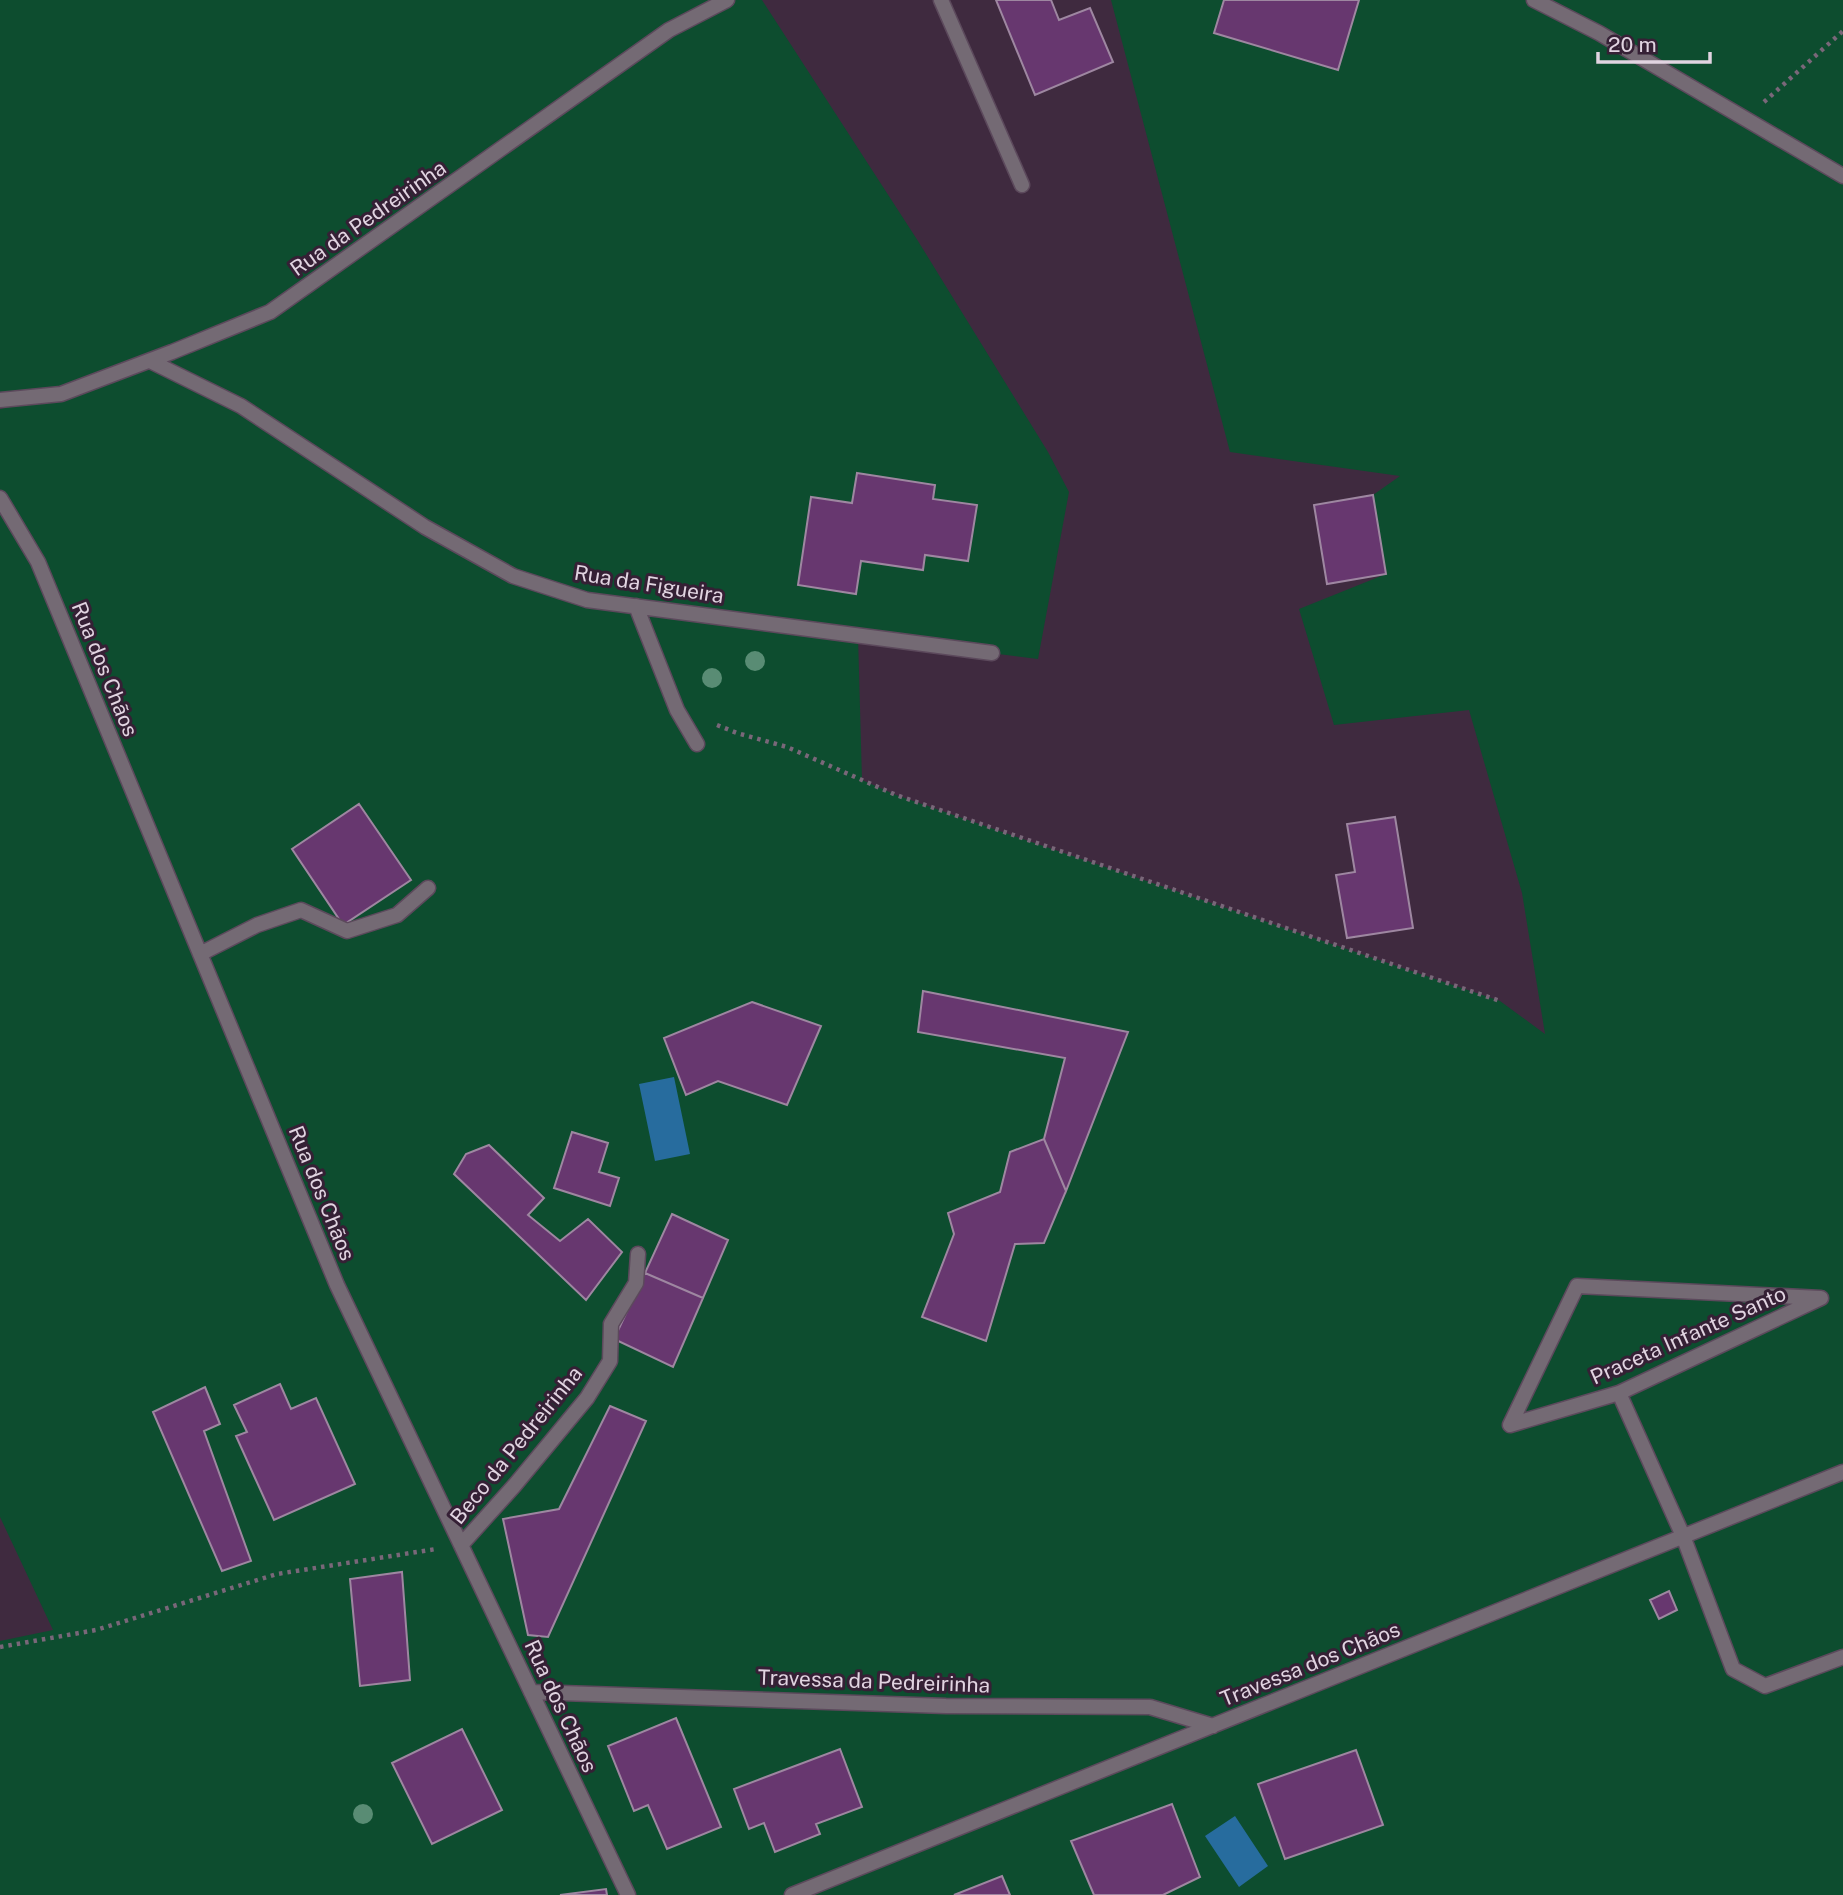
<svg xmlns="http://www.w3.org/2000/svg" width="1843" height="1895" font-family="'Public Sans',sans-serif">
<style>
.green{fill:#0d4d2f}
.water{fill:#276c9e}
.building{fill:#67376f;stroke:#9e87a1;stroke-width:2}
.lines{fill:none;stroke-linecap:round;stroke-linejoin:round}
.street-casing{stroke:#5c495c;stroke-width:17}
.path{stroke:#796779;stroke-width:4.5;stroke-dasharray:3.5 5;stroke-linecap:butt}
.street{stroke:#746a74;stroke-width:14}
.tree{fill:#598c74}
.labels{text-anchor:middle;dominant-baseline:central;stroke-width:6;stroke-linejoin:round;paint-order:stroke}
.street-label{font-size:21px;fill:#e1d4e1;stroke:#352035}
</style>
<rect width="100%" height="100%" fill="#3f2a3f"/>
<path class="green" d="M0,0h762l156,241 130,211 21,40 -31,167 -180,-23 4,144 34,15 115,40 489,166 45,33 -23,-141 -53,-183 -135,15 -35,-116 87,-35 -13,-79 27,-19 -170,-24 -119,-452h732v1895h-1843v-254l53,-11 -53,-113v-1108l54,-13 -54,4z"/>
<path class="water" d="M674,1077l16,77 -35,7 -16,-77z
M1235,1816l33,50 -29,21 -34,-51z"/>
<path class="building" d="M996,0h55l8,20 31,-12 23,54 -78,33z
M1224,0h135l-21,70 -124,-37z
M857,473l78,12 -2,14 44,6 -9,56 -43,-6 -2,15 -62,-9 -5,33 -58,-9 13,-88 41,6z
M1373,495l13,79 -59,10 -13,-79z
M359,804l52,76 -68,45 -51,-76z
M1395,817l18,111 -66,10 -11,-63 19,-3 -8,-48z
M923,991l205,41 -62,159 -22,-52 21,-81 -147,-26z
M752,1002l69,24 -34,79 -69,-24 -32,14 -22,-57z
M572,1132l36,11 -9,29 20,6 -9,28 -56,-18z
M1044,1139l22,52 -22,52 -29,1 -29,97 -64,-24 32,-83 -6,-21 52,-21 10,-40z
M489,1145l55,53 -16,17 32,26 28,-22 34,33 -36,48 -132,-126 12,-20z
M672,1214l56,26 -25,58 -58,-25z
M645,1273l58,25 -30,69 -59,-28z
M280,1384l11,25 25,-11 39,86 -81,36 -38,-84 11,-4 -13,-27z
M205,1387l15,37 -16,7 47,130 -29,10 -69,-159z
M610,1406l36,15 -98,216 -20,-2 -25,-116 56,-10z
M402,1572l8,108 -50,6 -10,-107z
M1669,1591l8,19 -18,9 -9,-19z
M676,1718l45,109 -54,22 -19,-44 -14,6 -26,-65z
M462,1729l40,81 -70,34 -40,-81z
M840,1749l22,58 -46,17 4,10 -45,18 -11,-29 -15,6 -15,-40z
M1356,1750l27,75 -98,34 -27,-75z
M1172,1804l28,73 -37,18h-69l-23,-54z
M1002,1876l8,19h-56z
M606,1889l1,6h-47z"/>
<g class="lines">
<defs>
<path id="street" d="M941,0l81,185
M1534,0l65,33 244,143
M150,361l91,45 184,121 88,49 74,24 405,53
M0,400l61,-6 111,-42 98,-40 399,-282 58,-30
M0,498l38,64 299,723 291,610
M636,606l41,104 20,34
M200,954l57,-29 44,-15 46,21 50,-16 31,-27
M1577,1286l244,12 -202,95 -109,32z
M1619,1393l64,143 50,133 32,17 78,-29
M461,1545l53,-59 73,-88 23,-37 1,-37 25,-41 2,-29
M531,1692l415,14 204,1 63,19
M792,1895l1051,-423"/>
</defs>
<use href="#street" class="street-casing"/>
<path class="path" d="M1764,102l79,-71
M717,725l20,8 50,14 109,48 604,206
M0,1647l96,-17 181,-56 159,-25"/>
<use href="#street" class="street"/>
</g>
<g class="tree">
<circle cx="755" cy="661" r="10"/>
<circle cx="712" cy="678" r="10"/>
<circle cx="363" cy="1814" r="10"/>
</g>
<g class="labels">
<g class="street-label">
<text transform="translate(368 218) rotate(-35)">Rua da Pedreirinha</text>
<text transform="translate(649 584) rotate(9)">Rua da Figueira</text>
<text transform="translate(105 669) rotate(68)">Rua dos Chãos</text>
<text transform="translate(322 1193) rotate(68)">Rua dos Chãos</text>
<text transform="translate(1688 1335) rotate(-24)">Praceta Infante Santo</text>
<text transform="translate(516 1445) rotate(-51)">Beco da Pedreirinha</text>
<text transform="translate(1310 1664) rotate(-22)">Travessa dos Chãos</text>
<text transform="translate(874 1681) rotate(2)">Travessa da Pedreirinha</text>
<text transform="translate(561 1706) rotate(65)">Rua dos Chãos</text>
</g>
</g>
<path d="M1598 52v10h112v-10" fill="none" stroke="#e1d4e1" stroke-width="3.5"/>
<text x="1608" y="52" font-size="21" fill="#e1d4e1" stroke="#352035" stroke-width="5" paint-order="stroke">20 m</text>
</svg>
